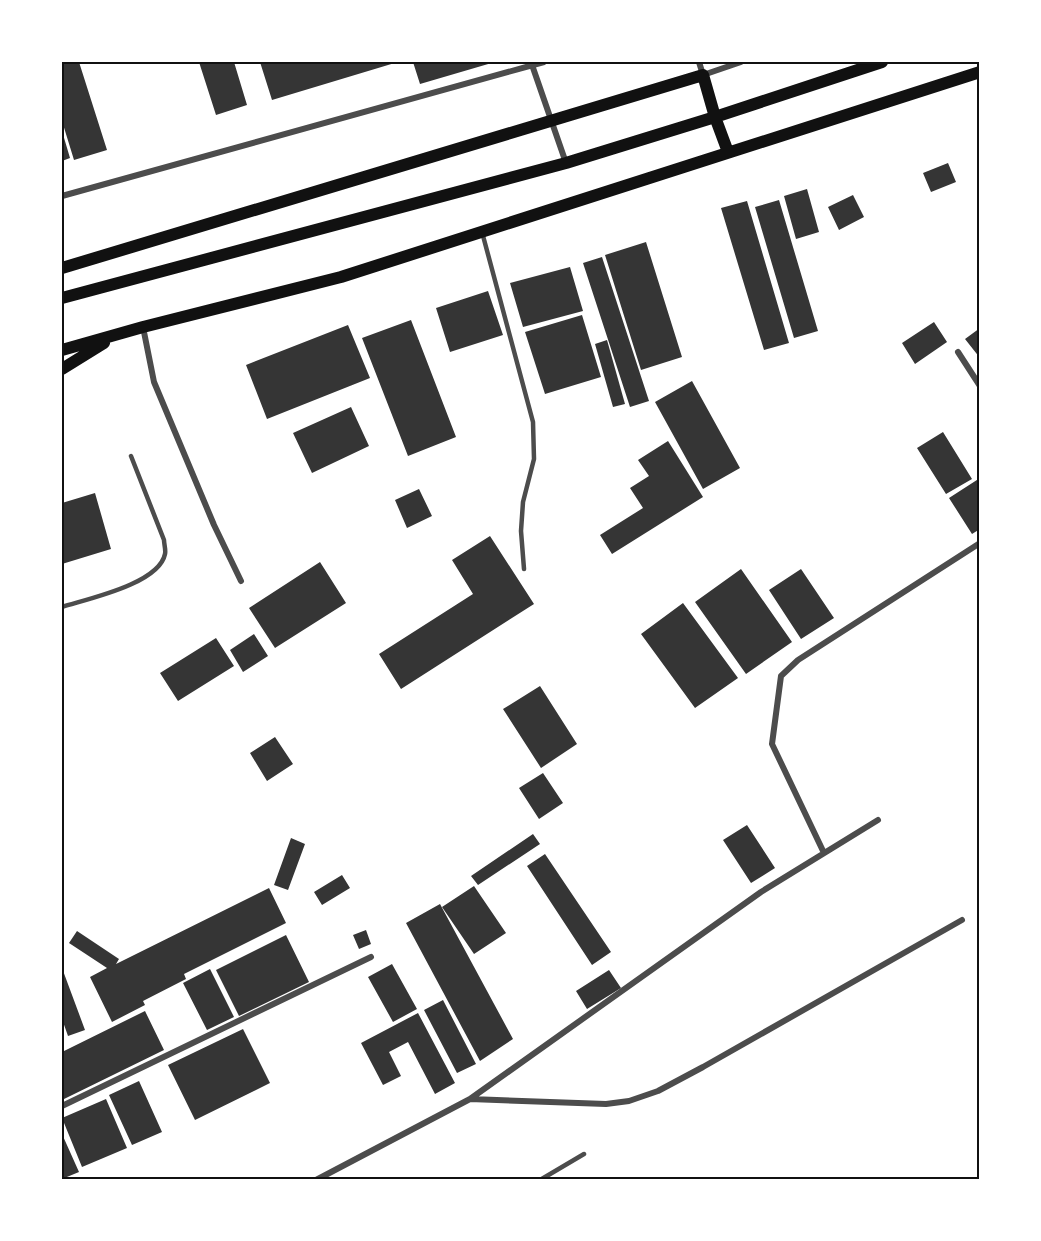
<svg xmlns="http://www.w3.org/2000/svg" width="1041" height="1241" font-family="Figtree,sans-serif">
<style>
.building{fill:#353535}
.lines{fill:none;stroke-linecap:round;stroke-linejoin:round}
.service{stroke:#4c4c4c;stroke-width:4.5}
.minor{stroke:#4c4c4c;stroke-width:6}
.secondary{stroke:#111;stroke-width:12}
.neatline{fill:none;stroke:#111;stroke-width:2}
</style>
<rect width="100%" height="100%" fill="#fff"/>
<path class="building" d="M62,62h17l28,88 -33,10 -12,-39z
M199,62h35l13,43 -31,10z
M260,62h138l-126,38z
M413,62h82l-75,22z
M62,131l8,27 -8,3z
M948,163l8,19 -25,10 -8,-19z
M807,189l12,43 -23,7 -12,-43z
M853,195l11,22 -25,13 -11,-23z
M779,200l39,131 -24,7 -39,-131z
M747,201l42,142 -25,7 -43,-142z
M646,242l36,115 -41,13 -36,-115z
M602,257l47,144 -19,6 -47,-144z
M570,267l13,44 -60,16 -13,-44z
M488,291l15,44 -53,17 -14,-44z
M582,315l19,62 -56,17 -20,-62z
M411,320l45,117 -48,19 -46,-118z
M934,322l13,20 -32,22 -13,-21z
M348,325l22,53 -103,41 -21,-54z
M980,328v30l-15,-19z
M607,340l18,64 -12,3 -18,-63z
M692,381l48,87 -37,21 -48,-87z
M351,407l18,39 -57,27 -19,-40z
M943,432l29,47 -26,15 -29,-46z
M668,441l35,56 -91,57 -12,-19 43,-27 -13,-20 19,-12 -11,-16z
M980,478v51l-8,5 -23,-36z
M419,489l13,27 -25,12 -12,-28z
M95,493l16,56 -49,15v-61z
M490,536l44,68 -133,85 -22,-35 94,-60 -21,-34z
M320,562l26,41 -71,45 -26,-40z
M741,569l51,73 -46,32 -51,-72z
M801,569l33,49 -33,21 -32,-49z
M683,603l55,75 -43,30 -54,-74z
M254,634l14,22 -25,16 -13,-22z
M216,638l18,28 -56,35 -18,-28z
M540,686l37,58 -36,24 -38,-59z
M275,737l18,27 -26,17 -17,-28z
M543,773l20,30 -24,16 -20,-31z
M747,825l28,43 -24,15 -28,-43z
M533,834l7,10 -62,41 -7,-9z
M291,838l14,6 -17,46 -14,-5z
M545,854l66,98 -19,13 -65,-99z
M342,875l8,13 -28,17 -8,-13z
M474,886l32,47 -32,21 -32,-47z
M269,888l17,35 -102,51 2,5 -43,22 2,4 -33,17 -22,-45 17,-9 -38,-25 8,-12 42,28 -3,5z
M440,904l73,135 -33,22 -74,-138z
M366,930l5,14 -12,5 -6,-14z
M286,935l23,47 -70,34 -23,-46z
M392,964l25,45 -24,13 -25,-45z
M62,968l23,62 -17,6 -6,-17z
M210,969l24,48 -27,13 -24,-47z
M609,970l12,18 -34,21 -11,-18z
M443,1000l33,64 -19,9 -33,-63z
M145,1011l19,39 -102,50v-48z
M418,1013l37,70 -20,11 -27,-52 -19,10 12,24 -18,9 -22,-42z
M243,1029l27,54 -75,37 -27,-55z
M139,1081l23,51 -30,13 -23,-50z
M106,1099l21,49 -45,19 -20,-49z
M62,1134l17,38 -17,7z"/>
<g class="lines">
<path class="service" d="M482,232l51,190 1,37 -11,43 -2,29 3,38
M62,607c25,-8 97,-23 103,-53 1,-4 -1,-10 -1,-14l-33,-84
M540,1180l44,-26"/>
<path class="minor" d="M531,62l35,101
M699,62l4,13 38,-13
M62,196l482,-134
M143,327l11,55 60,143 27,56
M958,352l22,34
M824,853l-52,-109 9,-68 17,-16 182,-117
M470,1099l136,5 23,-3 29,-10 45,-24 259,-147
M62,1106l309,-149
M316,1180l154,-81 291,-207 117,-72"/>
<path class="secondary" d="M62,268l641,-193 12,42 13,35
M62,298l504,-135 149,-46 167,-55
M62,350l81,-23 198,-50 639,-205
M62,369l42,-26"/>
</g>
<rect width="1041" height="1241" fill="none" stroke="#ffffff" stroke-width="126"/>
<rect x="63" y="63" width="915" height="1115" class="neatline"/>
</svg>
